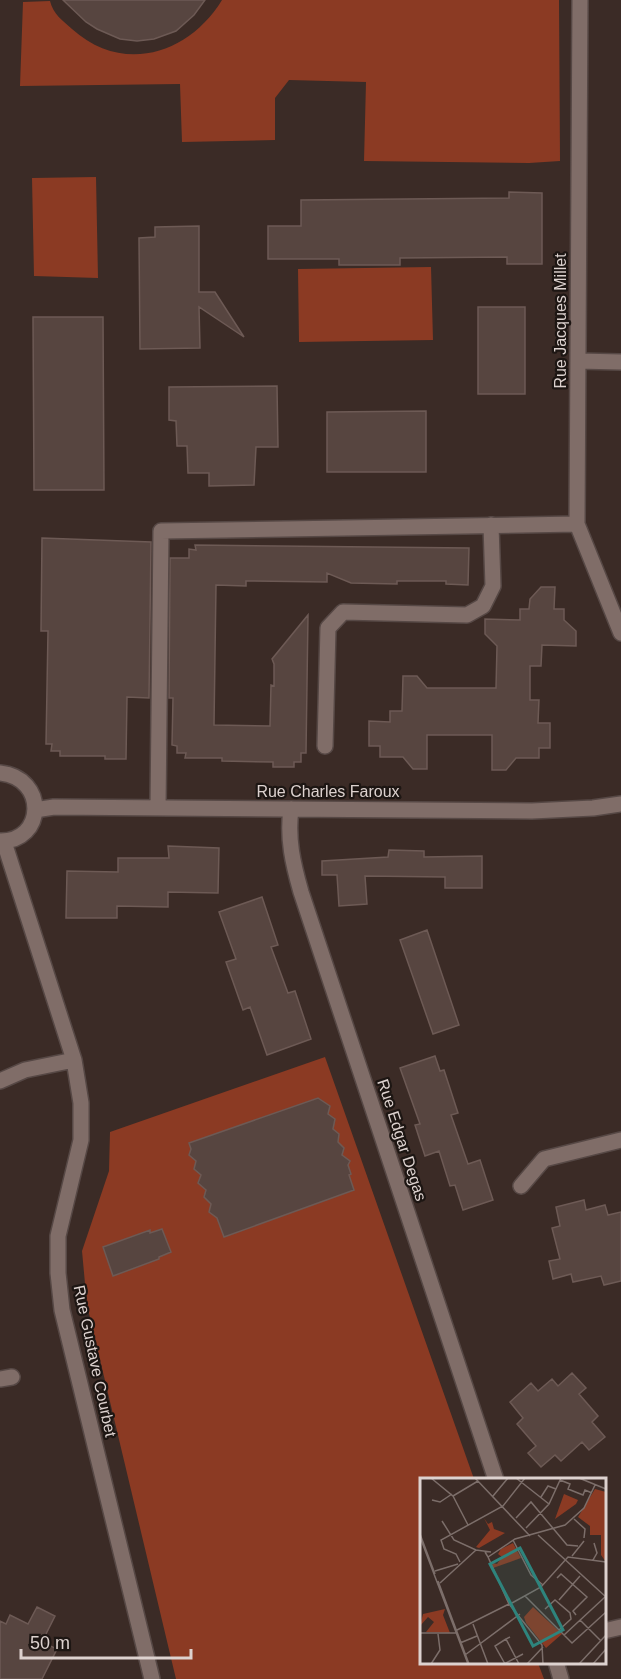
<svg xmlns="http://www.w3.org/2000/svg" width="621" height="1679" font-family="Arial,sans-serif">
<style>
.green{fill:#8b3a23}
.building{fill:#574540;stroke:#6d5a55;stroke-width:1.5}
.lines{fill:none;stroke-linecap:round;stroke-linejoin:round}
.minor-casing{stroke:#564845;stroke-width:18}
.minor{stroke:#806d68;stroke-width:15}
.labels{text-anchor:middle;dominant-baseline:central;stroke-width:4.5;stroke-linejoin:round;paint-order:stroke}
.street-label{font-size:16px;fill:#ddd2cf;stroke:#1d1613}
.inset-road{fill:none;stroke:#7c6e6a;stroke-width:1.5}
.view{fill:#2e847d;fill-opacity:0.15;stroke:#2e847d;stroke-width:3}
.inset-edge{fill:none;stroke:#ddd2cf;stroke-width:3}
</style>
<rect width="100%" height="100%" fill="#3b2b26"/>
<path class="green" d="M222,0h337l1,161 -31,2 -165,-2 2,-79 -77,-2 -14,18v42l-93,2 -2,-58 -160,2 3,-84 27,-1c3,13 13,20 22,28 51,46 117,25 150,-29z
M96,177l2,101 -64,-2 -2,-98z
M431,267l2,73 -134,2 -1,-73z
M325,1057l149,422 -52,1v182l116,1 6,16h-368l-89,-374 -5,-54 27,-80 1,-39z"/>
<path class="building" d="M63,0h142l-11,15 -18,16 -22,8 -17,2 -17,-2 -23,-10 -11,-7z
M509,192l33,1v71h-35v-7l-107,1v7h-61v-6h-71v-33h33v-26l208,-2z
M199,226v66h16l29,45 -45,-30 1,41 -60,1 -1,-111 16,-1v-10z
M478,307h47v87h-47z
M33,317h70l1,173h-70z
M277,386l1,61h-22l-2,38 -45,1v-13h-21l-1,-27h-10l-1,-25 -7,-1v-33z
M426,411v61h-99v-60z
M42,538l109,4 -2,156 -22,-1 -1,62h-21v-3h-45v-5h-9l1,-7h-6l2,-113h-7z
M195,545l274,3 -1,37 -22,-1v-3h-49v3l-46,-1 -24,-10v9l-81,-1v5l-30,-1 -2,140 56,1 1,-41 3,1v-22l-2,-5 36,-44 -2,138h-5v9h-7v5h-21v-5l-51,-1v-3h-37l1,-5h-9v-7l-5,-1 1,-47h-4l1,-140h19v-9l7,1z
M541,587h14l-1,22h10v11l12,11v15l-34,-1 -1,21h-11v34h9l-1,23h12v25h-11v10h-23l-10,12h-14v-35h-65v34h-14l-10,-12h-23v-11h-11v-25l21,1v-11h12l1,-35h14l10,12h69l1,-42 -12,-12v-15l35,1v-11h9l1,-10z
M168,846l51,2 -1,45 -50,-1v15l-51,-1v12h-51l1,-47 51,1v-14h51z
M389,850l35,1v6l58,-1v32h-37v-11l-80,-1 2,28 -28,2 -2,-31h-15v-14l66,-4z
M262,897l16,48 -7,2 17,46 7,-2 16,48 -44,16 -17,-48 -7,3 -17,-48 10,-3 -17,-47z
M427,930l32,95 -26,9 -33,-94z
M435,1056l5,15 4,-1 14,43 -7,2 17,49 12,-4 13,40 -30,10 -8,-25 -5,1 -11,-35 -14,5 -10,-31 5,-1 -20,-56z
M318,1098l12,8 -2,8 7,5 -2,10 6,5 -1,8 6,6 -2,7 8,6 -2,4 3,9 -2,1 5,15 -130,47 -7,-19 -8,-6 2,-8 -7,-7 2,-7 -8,-7 3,-8 -7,-6 2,-8 -7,-6 2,-6 -2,-6z
M584,1200l2,10 19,-5 3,10 13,-3v69l-17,4 -3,-9 -28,6 -2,-8 -18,5 -4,-18 11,-2 -8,-31 8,-2 -4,-19z
M162,1229l9,23 -12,5v2l-46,17 -10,-29 47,-17v3z
M572,1373l14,15 -7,6 19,22 -6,6 13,15 -16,13 -7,-8 -21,19 -6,-6 -14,12 -13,-14 8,-7 -19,-22 6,-6 -13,-16 21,-19 7,8 14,-12 6,7z
M37,1607l18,9 -13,26 15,7 -15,30h-42v-58l6,3 4,-9 18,9z"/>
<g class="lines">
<defs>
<path id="minor" d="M580,0l-3,524 44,109
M578,361l43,1
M325,746l3,-118 15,-16 124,3 16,-9 10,-20 -2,-61
M0,773c48,5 45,69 0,68
M158,808l3,-277 416,-7
M291,809c-4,30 2,55 10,83l195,588
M35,810l19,-3 478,4 61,-3 28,-4
M4,842l70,218 7,43v37l-23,96v37l4,37 90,369
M0,1081l25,-11 49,-10
M521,1186l23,-27 77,-19
M0,1379l12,-2
M604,1631l17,-4
M556,1662l5,17"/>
</defs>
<use href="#minor" class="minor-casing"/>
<use href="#minor" class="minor"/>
</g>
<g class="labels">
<g class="street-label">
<text transform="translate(560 321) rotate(-90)">Rue Jacques Millet</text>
<text x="328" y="791">Rue Charles Faroux</text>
<text transform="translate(402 1140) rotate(72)">Rue Edgar Degas</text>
<text transform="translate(95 1361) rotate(78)">Rue Gustave Courbet</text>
</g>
</g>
<g transform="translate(420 1478)">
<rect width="186" height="186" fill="#3b2b26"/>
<path d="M175,11l11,3v70l-5,-7v-20h-11v-9l-12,-9zM144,16l14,6 -2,4 -21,15zM64,40l4,6 4,-2 2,7 11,4 -26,15 -3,-1 14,-17zM93,65l8,15 -28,10 -1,-5 5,1 5,-7 -4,-3 3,-5zM113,129l29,27 -16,14 -20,-25 -2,-6zM25,131l-2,6 7,18 -24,-1 8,-10 -6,-5 -8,9 3,-12z" fill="#8b3a23"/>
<path class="inset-road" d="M11,0l22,18 25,-15M55,0l55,58M96,0l33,26M159,0l27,11M140,2l10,4 -2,5 15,6 2,-5 7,3M33,18l15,29M73,18l15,-18M121,19l7,-11 8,3M12,22l8,2 12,-8M96,40l15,-16 36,43 11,1M154,41l11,10 -1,9M22,43l12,19 22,10M106,50l23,-24 12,-26M0,56l15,40M118,57l68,62M0,59l48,127M93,62l18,35 12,10M65,74l3,5 27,-18 50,-14 19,-17 11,-23M152,78l12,-15M68,79l21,47 33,41 1,19M173,82l4,-7 -3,-10M40,84l-4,-8 -12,-5 -3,-9 62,-34 22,-28M15,93l23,-7M137,100l4,-4 26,23 -14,14 3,4M18,103l31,83M20,105l36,-33 15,2M105,118l47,47 34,-31M139,122l21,-24M92,125l29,-16 27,-30 38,5M125,131l10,-9 15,13 1,6 -12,11M160,142l21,21M53,146l15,40M37,152l52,-26M0,155h37M144,157l41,-38M90,159l-4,2 13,25M40,165l17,-7M45,177l55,-41M11,186l9,-14 -2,-16M84,186l19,-10M85,186l-10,-18 11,-7M107,186l16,-17M159,186l27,-29M173,186l13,-15"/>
<path class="view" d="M100,70l43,82 -30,16 -43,-82z"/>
<rect width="186" height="186" class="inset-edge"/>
</g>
<path d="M21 1649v9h170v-9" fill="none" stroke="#ddd2cf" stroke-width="3"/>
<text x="30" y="1649" font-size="18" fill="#ddd2cf" stroke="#1d1613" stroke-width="4.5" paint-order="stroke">50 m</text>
</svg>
